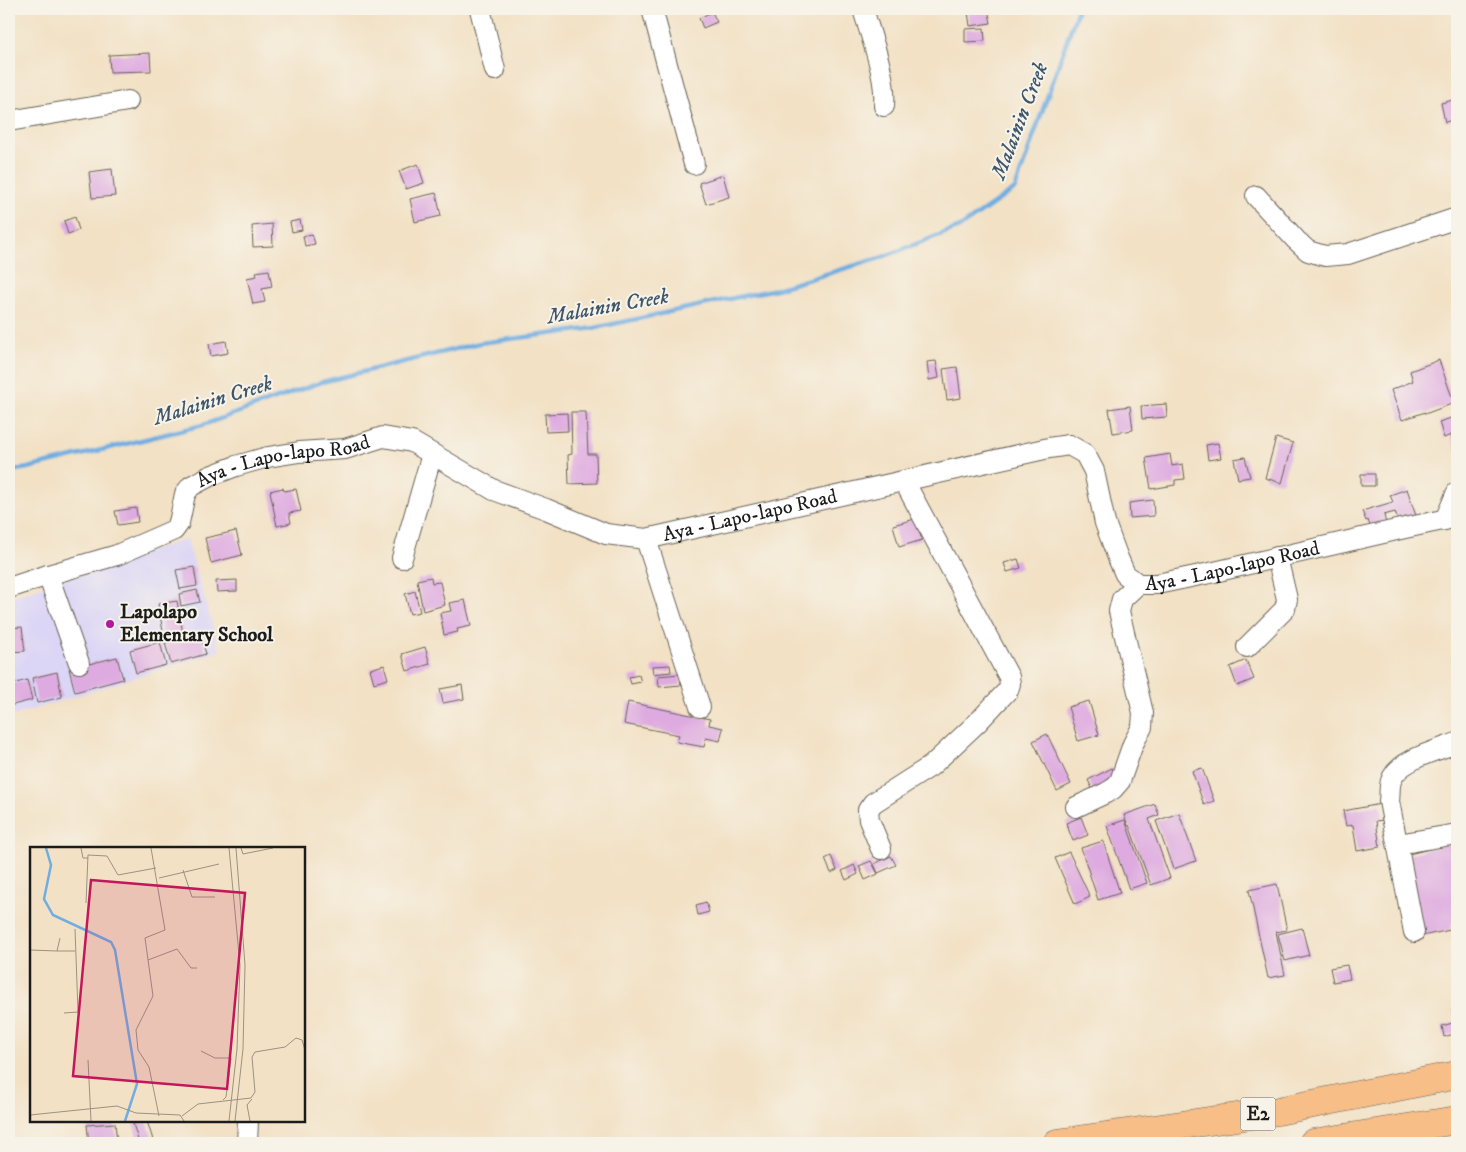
<svg xmlns="http://www.w3.org/2000/svg" width="1466" height="1152" font-family="'IM FELL DW Pica',serif">
<style>
.built{fill:#dcd6f6}
.lines{fill:none;stroke-linecap:round;stroke-linejoin:round}
.stream{stroke:#70ade1;stroke-width:4.5}
.building{fill:#deabe0}
.minor-casing{stroke:#676157;stroke-width:22}
.highway-casing{stroke:#676157;stroke-width:29}
.minor{stroke:#fff;stroke-width:20}
.highway{stroke:#f7be88;stroke-width:28}
.poi-dot{fill:#b5179e;stroke:#f7f3e8;stroke-width:2}
.labels{text-anchor:middle;dominant-baseline:central;stroke-width:4;stroke-linejoin:round;paint-order:stroke}
.shield{fill:#f7f3e8;stroke:#5e5c59;stroke-width:1}
.shield-label{font-size:19px;font-weight:bold;fill:#1c1c1c}
.street-label{font-size:20px;fill:#1c1c1c;stroke:#f7f3e8}
.poi-label{font-size:20px;font-weight:bold;fill:#1c1c1c;stroke:#f7f3e8;text-anchor:start}
.water-label{font-size:21px;font-style:italic;fill:#3e566b;stroke:#f7f3e8}
.inset-river{fill:none;stroke:#70ade1;stroke-width:2.5}
.inset-road{fill:none;stroke:#9c9281;stroke-width:1}
.view{fill:#c2185b;fill-opacity:0.15;stroke:#c2185b;stroke-width:2.5}
.inset-edge{fill:none;stroke:#1c1c1c;stroke-width:2.5}
</style>
<rect width="100%" height="100%" fill="#f7f3e8"/>
<filter id="ink" filterUnits="userSpaceOnUse"><feTurbulence type="fractalNoise" baseFrequency=".02" numOctaves="2"/><feDisplacementMap in="SourceGraphic" scale="10" xChannelSelector="R" yChannelSelector="G"/><feConvolveMatrix kernelMatrix="1 2 1 2 8 2 1 2 1" color-interpolation-filters="sRGB"/></filter>
<filter id="wash" filterUnits="userSpaceOnUse"><feTurbulence type="fractalNoise" baseFrequency=".0096" numOctaves="4" result="noise"/><feDisplacementMap in="SourceGraphic" scale="20" xChannelSelector="R" yChannelSelector="G"/><feGaussianBlur stdDeviation="1.12" result="paint"/><feColorMatrix in="noise" values="0 0 0 0 0 0 0 0 0 0 0 0 0 0 0 0 0 1.4 0 .05"/><feComposite in="paint" operator="in"/></filter>
<g filter="url(#wash)">
<rect width="100%" height="100%" fill="#f2e1c5"/>
<path class="built" d="M187,539l33,112 -211,66v-119z"/>
<g class="lines">
<path class="stream" d="M9,471l19,-3 175,-43 119,-43 158,-39 115,-15 181,-39 104,-31 80,-31 55,-38 63,-180"/>
</g>
<g id="blocks">
<path class="building" d="M988,9l3,14 -21,3 -2,-14z
M712,12l5,10 -14,6 -4,-10z
M984,28l1,13 -20,1v-13z
M150,53l1,18 -41,1 -1,-17z
M1457,99v20l-12,3 -4,-19z
M418,164l6,19 -18,6 -7,-18z
M112,169l3,27 -23,2 -3,-26z
M723,175l6,22 -23,7 -7,-21z
M436,193l5,23 -26,6 -5,-23z
M75,217l4,13 -11,4 -4,-13z
M300,220l2,10 -10,2 -2,-10z
M272,224l1,22 -20,1 -1,-21z
M312,234l3,10 -10,2 -2,-10z
M269,270l3,17 -10,2 3,13 -12,2 -6,-26 10,-2 -1,-4z
M226,341l2,12 -17,3 -2,-12z
M1439,360l15,43 -29,11v-2l-23,8 -11,-30 22,-9 -3,-10z
M936,361l3,17 -10,2 -2,-18z
M957,367l4,31 -14,2 -4,-31z
M1166,404l1,13 -25,2 -1,-13z
M1130,406l3,24 -20,3 -4,-24z
M571,412h15l2,42h8l1,29 -28,1 -1,-29 4,-1z
M567,413l1,18 -22,1 -1,-18z
M1457,416v37l-6,-18 -7,3 -5,-16z
M1276,438l17,5 -11,40 -17,-5z
M1218,443l3,15 -13,2 -2,-15z
M1170,454l2,12 11,-2 2,15 -10,1v5l-24,4 -5,-31z
M1245,457l5,20 -12,2 -4,-20z
M1361,474h14v12h-14z
M283,488l1,3 12,-2 5,22 -12,2 2,10 -14,3 -7,-35z
M1407,489l9,27 -18,5 -3,-9 -11,3 3,13 -15,4 -4,-12 -2,1 -4,-10 31,-9 -3,-7z
M1153,500l1,16 -24,2 -1,-15z
M136,508l2,14 -20,3 -3,-14z
M915,519l7,21 -23,7 -6,-22z
M236,531l6,24 -31,8 -6,-25z
M1018,559l3,9 -14,4 -3,-9z
M194,567l3,19 -17,3 -4,-19z
M431,577l1,6 8,-1 5,23 -22,6 -6,-31z
M237,580v11l-20,1 -1,-11z
M197,590l3,12 -19,4 -2,-12z
M415,591l5,21 -10,2 -5,-20z
M465,600l6,26 -14,3 1,3 -14,3 -4,-22 11,-2 -2,-8z
M177,601l6,32 -19,4 -6,-33z
M22,627l3,24 -16,1v-24z
M200,633l6,21 -35,10 -6,-21z
M160,642l6,23 -30,8 -6,-23z
M425,647l5,17 -23,7 -5,-17z
M117,657l6,22 -48,13 -6,-23z
M1246,660l8,19 -17,7 -7,-19z
M384,665l4,14 -14,4 -4,-14z
M670,665l1,7 -18,2 -1,-8z
M57,672l5,25 -25,6 -5,-25z
M680,674l1,11 -22,2 -1,-11z
M639,675l2,7 -10,2 -2,-7z
M27,680l5,20 -23,6v-21z
M462,685l2,14 -21,4 -3,-14z
M1089,701l10,34 -21,6 -10,-34z
M628,702l82,17 -1,6 14,3 -3,13 -14,-3 -2,9 -27,-5 2,-7 -55,-11z
M1047,734l24,50 -14,7 -24,-50z
M1112,768l6,14 -24,11 -6,-13z
M1202,768l12,33 -10,4 -12,-34z
M1155,804l4,11 -10,4 21,59 -19,7 -22,-60 -1,1 -4,-11z
M1381,804l2,16 -7,1 4,26 -23,4 -4,-26 -7,1 -3,-15z
M1179,813l17,48 -23,8 -17,-48z
M1081,817l7,18 -15,6 -7,-18z
M1125,820l22,63 -18,6 -22,-63z
M1103,841l17,52 -22,7 -17,-52z
M1457,842v75l-3,2 -4,11 -28,6 -13,-82z
M1069,852l21,45 -15,7 -20,-46z
M831,856l6,14 -6,3 -6,-14z
M891,856l5,9 -18,8 -4,-9z
M871,861l7,13 -13,6 -6,-14z
M854,865l4,9 -12,6 -4,-9z
M1277,884l10,46 -11,2 9,43 -17,3 -19,-88z
M706,902l3,10 -11,3 -2,-10z
M1302,928l7,27 -24,6 -7,-27z
M1347,965l3,14 -17,3 -3,-14z
M1457,1009v24l-13,4 -2,-11 14,-4 -3,-12z
M143,1121h4l6,19 -14,3 -6,-19z
M115,1123l2,20h-28l-2,-18z"/>
</g>
</g>
<g filter="url(#ink)">
<use href="#blocks" fill-opacity="0" stroke="#676157" stroke-width="1"/>
<g class="lines">
<defs>
<g id="minor">
<path d="M480,9l15,61"/>
<path d="M652,9l42,155"/>
<path d="M863,9c8,28 24,69 21,97"/>
<path d="M9,121l119,-20"/>
<path d="M1256,196l40,44 12,11 17,5 23,-2 109,-36"/>
<path d="M1445,520l12,-28"/>
<path d="M646,539l54,168"/>
<path d="M402,558l30,-104"/>
<path d="M48,575l31,88"/>
<path id="s1" d="M9,588l39,-13 69,-20 57,-25 5,-7 6,-29 6,-8 19,-10 26,-10 32,-9 31,-5 46,-3 38,-12 29,5 82,48 52,19 60,25 40,5 403,-91 20,-3 16,9 9,17 11,52 13,35 7,16 13,10h19l53,-11 195,-45 52,-11"/>
<path d="M1247,647l38,-38 2,-10 -10,-42"/>
<path d="M1076,807l30,-14 7,-4 7,-8 13,-37 9,-17 1,-14 -24,-102 3,-12 16,-15"/>
<path d="M1398,844l59,-10"/>
<path d="M881,849l-12,-29 -1,-10 5,-7 58,-37 47,-44 30,-32 2,-6 -1,-7 -105,-196"/>
<path d="M1414,932l-25,-131c1,-6 0,-14 2,-20 6,-21 47,-31 66,-38"/>
<path d="M247,1143l1,-22"/>
</g>
<path id="highway" d="M1057,1143l221,-32 179,-36
M1313,1143l144,-23"/>
</defs>
<use href="#minor" class="minor-casing"/>
<use href="#highway" class="highway-casing"/>
<use href="#minor" class="minor"/>
<use href="#highway" class="highway"/>
</g>
</g>
<circle class="poi-dot" cx="110" cy="624" r="5"/>
<g class="labels">
<rect class="shield" x="1240.5" y="1097.5" width="35" height="33" rx="4"/>
<g class="shield-label">
<text x="1258" y="1114">E2</text>
</g>
<g class="street-label">
<text stroke="none"><textPath href="#s1" startOffset="320">Aya - Lapo-lapo Road</textPath></text>
<text stroke="none"><textPath href="#s1" startOffset="815">Aya - Lapo-lapo Road</textPath></text>
<text stroke="none"><textPath href="#s1" startOffset="1400">Aya - Lapo-lapo Road</textPath></text>
</g>
<g class="poi-label">
<text x="120" y="612">Lapolapo<tspan x="120" dy="23">Elementary School</tspan></text>
</g>
<g class="water-label">
<text transform="translate(1020 121) rotate(-69)">Malainin Creek</text>
<text transform="translate(608 307) rotate(-10)">Malainin Creek</text>
<text transform="translate(213 401) rotate(-17)">Malainin Creek</text>
</g>
</g>
<g transform="translate(30 847)">
<rect width="275" height="275" fill="#f2e1c5"/>
<path class="inset-river" d="M16,1l5,17 -7,34 9,16 58,27 4,8 22,134 -12,37"/>
<path class="inset-road" d="M51,1l2,10h5M121,1l14,82 -20,8 8,58 -17,34 2,20 11,17 10,49M211,1l2,6 30,-6M153,23l9,27h23M129,31l60,-14M56,56l2,-48 19,1 11,19 38,-7M0,103l27,1 3,-13M27,104h18M118,113l29,-11 14,19h6M34,166l14,-1 -3,-83M171,204l14,7h16l-5,39 -3,3M58,213l3,61M0,268l87,-9 19,7 44,2 4,6M152,269l16,-12 53,-6 4,-6 -3,-35 3,-5 30,-5 11,-9 6,2 3,10M199,274l8,-72 3,-84 -11,-117M205,274l8,-72 2,-84 -9,-117M220,274l-3,-16 5,-6"/>
<path class="view" d="M61,33l154,13 -18,196 -154,-13z"/>
<rect width="275" height="275" class="inset-edge"/>
</g>
<rect width="1466" height="1152" fill="none" stroke="#f7f3e8" stroke-width="30"/>
</svg>
